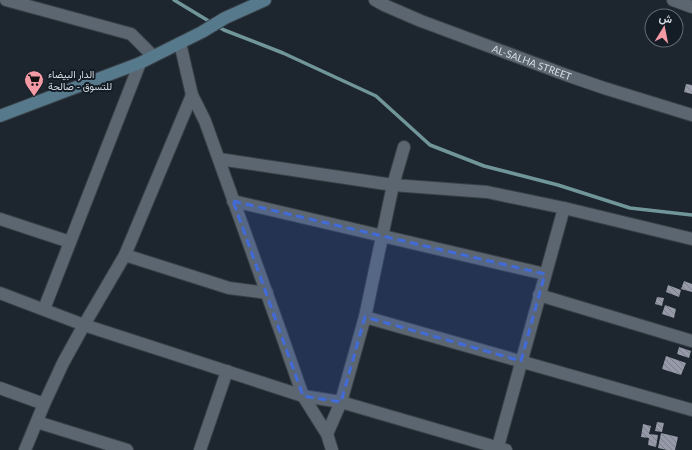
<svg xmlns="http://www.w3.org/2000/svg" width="692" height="450" font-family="Lato,Vazirmatn,sans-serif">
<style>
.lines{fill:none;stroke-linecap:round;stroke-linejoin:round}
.stream{stroke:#71969a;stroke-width:3.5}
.building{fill:url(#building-back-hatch)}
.street-casing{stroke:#394047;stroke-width:14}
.secondary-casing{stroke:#394047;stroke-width:14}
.street{stroke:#5c6670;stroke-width:12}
.secondary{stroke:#56798b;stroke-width:12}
.marked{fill:#426bda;fill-opacity:0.2;stroke:#426bda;stroke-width:3;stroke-dasharray:8 5;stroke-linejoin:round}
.labels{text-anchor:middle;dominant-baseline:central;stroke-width:4;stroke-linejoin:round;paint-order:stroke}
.street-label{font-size:10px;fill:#d7dde3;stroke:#141c25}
.poi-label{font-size:10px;fill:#d7dde3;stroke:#141c25;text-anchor:start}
</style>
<defs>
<pattern id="building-back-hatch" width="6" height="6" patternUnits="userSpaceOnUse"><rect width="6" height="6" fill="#9699a7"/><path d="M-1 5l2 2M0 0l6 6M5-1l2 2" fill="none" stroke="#7c7f89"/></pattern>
</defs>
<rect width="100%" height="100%" fill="#1d262f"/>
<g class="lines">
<path class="stream" d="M174,0l38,23
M217,26l7,4 59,23 93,43 54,49 54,21 74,19 72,23 62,7"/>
</g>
<path class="building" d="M686,84l6,1v9l-8,-2z
M684,281l8,3v8l-11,-3z
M668,285l13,5 -2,7 -13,-5z
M657,297l7,1 -2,8 -7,-2z
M665,305l11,4 -2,9 -12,-4z
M679,347l12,4 -2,7 -12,-4z
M666,356l20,7 -5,12 -19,-6z
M657,422l7,1 -2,9 -7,-1z
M643,424l8,2 -2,8 9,1 -2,12 -8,-2 1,-7 -8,-1z
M661,433l17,4 -3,13h-8l-9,-2z"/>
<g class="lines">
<defs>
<g id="street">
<path d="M6,0l125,34 22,22"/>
<path id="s1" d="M375,0l9,5 37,16 148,55 35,12 88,27"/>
<path d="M673,0l19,7"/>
<path d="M180,43l12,52 13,26 77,215 21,60 24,38 5,16"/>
<path d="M219,159l174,26 94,7 77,16 128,31"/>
<path d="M233,201l312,73"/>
<path d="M0,219l70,23"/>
<path d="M125,255l104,33 38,5"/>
<path d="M0,293l84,32 219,71 38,6 165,48"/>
<path d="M539,295l153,46"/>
<path d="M44,309l96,-246"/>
<path d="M365,317l327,93"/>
<path d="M0,388l44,16"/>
<path d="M37,422l90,28"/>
<path d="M327,434l14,-32 24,-85 28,-132 11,-38"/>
<path d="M25,450l19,-46 19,-41 21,-38 41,-70 67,-160"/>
<path d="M200,450l27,-79"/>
<path d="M497,450l67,-242"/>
</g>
<path id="secondary" d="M0,116l140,-53 62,-31 23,-14 40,-18"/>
</defs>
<use href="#street" class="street-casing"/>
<use href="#secondary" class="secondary-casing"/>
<use href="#street" class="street"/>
<use href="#secondary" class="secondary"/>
</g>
<path class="marked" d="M233,201l312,73 -24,87 -156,-44 -24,85 -38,-6z"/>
<defs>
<symbol id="supermarket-pin" viewBox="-11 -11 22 30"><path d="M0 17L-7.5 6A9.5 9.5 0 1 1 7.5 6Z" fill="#f49aa5" stroke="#141c25"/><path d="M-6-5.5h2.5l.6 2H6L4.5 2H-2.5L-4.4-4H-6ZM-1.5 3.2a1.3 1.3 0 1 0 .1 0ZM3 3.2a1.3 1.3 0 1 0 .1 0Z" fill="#111"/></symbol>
</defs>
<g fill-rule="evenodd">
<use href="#supermarket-pin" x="23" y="69" width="22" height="30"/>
</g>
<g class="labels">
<g class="street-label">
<text stroke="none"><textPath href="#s1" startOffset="169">AL-SALHA STREET</textPath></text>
</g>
<g class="poi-label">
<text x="48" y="74">الدار البيضاء<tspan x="48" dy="12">للتسوق - صالحة</tspan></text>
</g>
</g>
<g transform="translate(664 28) rotate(10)"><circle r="19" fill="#141c25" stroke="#626971"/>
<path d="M0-3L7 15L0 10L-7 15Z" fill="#f49aa5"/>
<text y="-6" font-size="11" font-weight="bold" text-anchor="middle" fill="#d7dde3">ش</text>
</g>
</svg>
